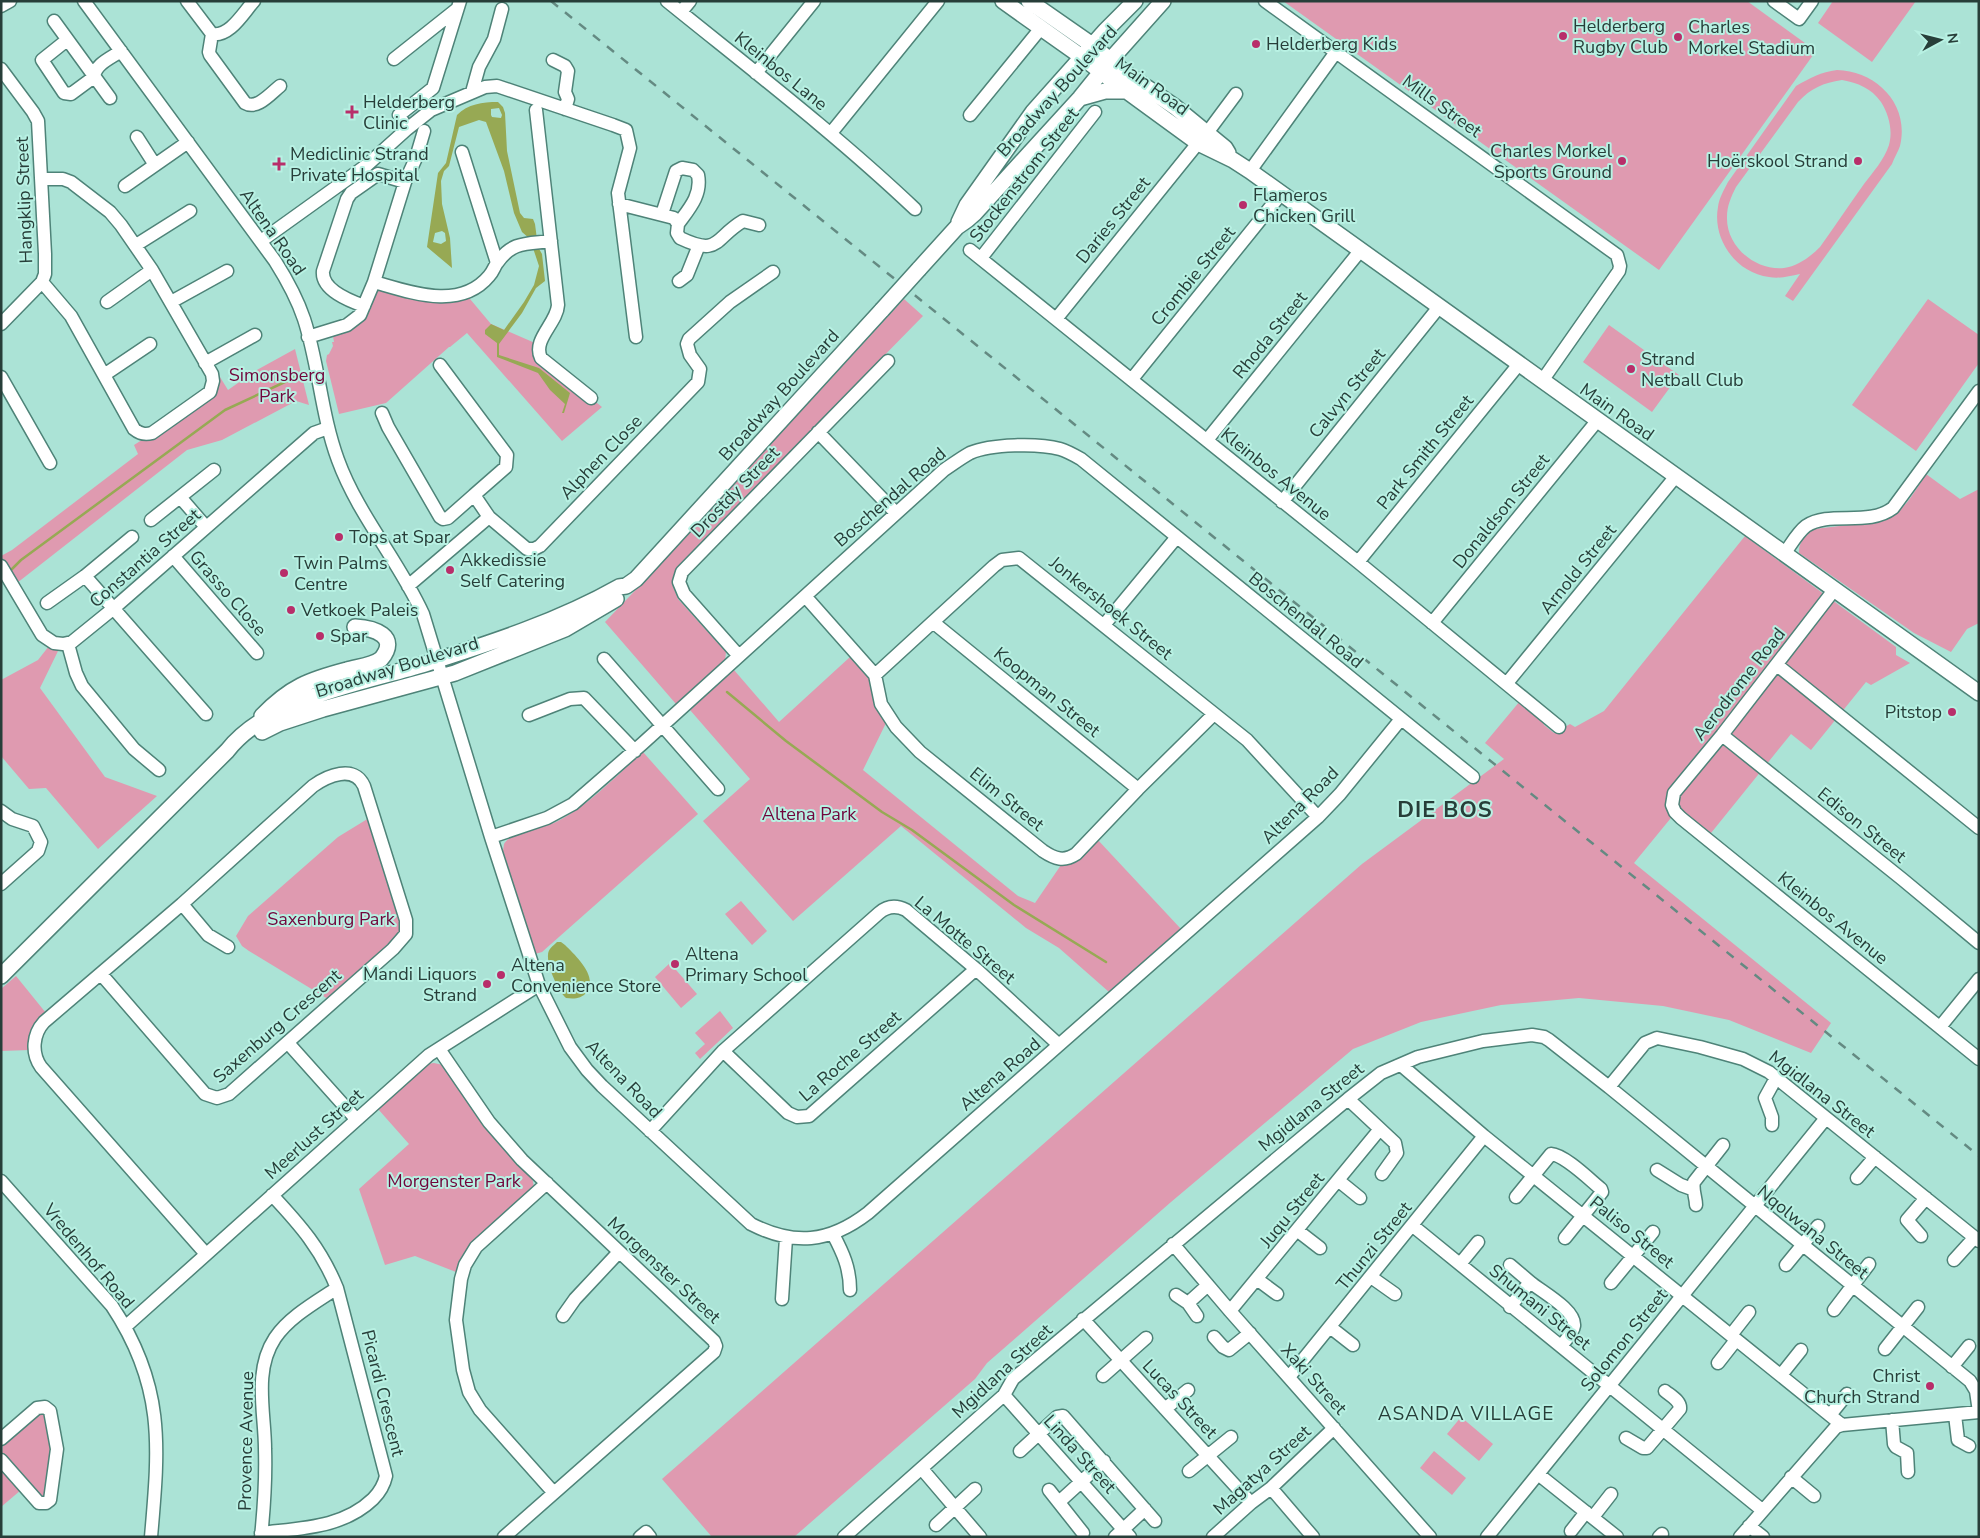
<svg xmlns="http://www.w3.org/2000/svg" width="1980" height="1538" font-family="'Nunito Sans',sans-serif">
<style>
.green{fill:#df9ab0;fill-rule:evenodd}
.water{fill:#97a954;fill-rule:evenodd}
.lines{fill:none;stroke-linecap:round;stroke-linejoin:round}
.stream{stroke:#97a954;stroke-width:2.5}
.minor-casing{stroke:#4e8378;stroke-width:15}
.major-casing{stroke:#4e8378;stroke-width:18}
.minor{stroke:#fff;stroke-width:12}
.major{stroke:#fff;stroke-width:15}
.rail{stroke:#648a82;stroke-width:2.5;stroke-dasharray:9 9;stroke-linecap:butt}
.major-bridge-casing{stroke:#4e8378;stroke-width:18;stroke-linecap:butt}
.major-bridge{stroke:#fff;stroke-width:15}
.poi-dot{fill:#b82e6a;stroke:#b8f1e3;stroke-width:2}
.labels{text-anchor:middle;dominant-baseline:central;stroke-width:4;stroke-linejoin:round;paint-order:stroke}
.poi-label{font-size:18px;fill:#273e39;stroke:#b8f1e3;text-anchor:start}
.street-label{font-size:18px;fill:#273e39;stroke:#b8f1e3}
.park-label{font-size:18px;fill:#71053b;stroke:#b8f1e3}
.neighbourhood-label{font-size:19px;letter-spacing:1px;fill:#273e39;stroke:#b8f1e3}
.district-label{font-size:22px;font-weight:bold;letter-spacing:1px;fill:#273e39;stroke:#b8f1e3}
</style>
<rect width="100%" height="100%" fill="#abe3d6"/>
<path class="green" d="M1283,1h464l69,50 -157,219z
M1833,1h83l-44,61 -54,-39z
M1837,70c39,1 73,34 63,76 -2,6 -6,12 -8,18l-99,137 -8,-5 15,-22c-11,2 -20,5 -31,3 -33,-4 -57,-38 -51,-70 1,-9 6,-17 10,-25l68,-96c14,-8 25,-14 41,-16zM1842,80c16,3 29,8 39,22 8,13 12,28 8,43 -5,15 -16,27 -25,39 -15,21 -29,42 -44,63 -10,10 -22,19 -36,21 -29,3 -58,-22 -57,-51 0,-11 4,-20 9,-30l62,-85c13,-14 25,-19 44,-22z
M374,282l26,8 65,3 26,31 44,19 6,15 61,49 -40,34 -95,-108 -17,14h-1l-63,56 -47,11 -13,-53 1,-6 2,-1 4,-8 -1,-4h2l-2,-11 15,-5z
M904,299l19,17 -243,248 -8,20 6,15 48,53 -1,9 -49,43 -71,-82 66,-69z
M1928,299l51,36v28l-63,88 -64,-46z
M1609,325l70,50 -27,37 -69,-50z
M295,349l14,56 -13,-4 -74,39 -35,10 -170,133 -16,-27 11,-6 126,-96 -4,-9 11,-7 72,-60 3,-1 8,13 27,-19z
M1926,474l34,25 19,-10v134l-12,6 -16,23 -37,-19 -115,-80c-1,-10 7,-19 15,-24l69,-8c21,-8 31,-29 43,-47z
M1745,536l151,111v8l14,8 -39,22 -5,-3 -55,68 -20,-16 -84,104 -32,-25 -41,50 197,160 -20,30 -82,-33 -66,-14 -84,-8 -78,7 -80,17 -68,27 -182,153 -184,161 -12,16 -181,158h-82l-50,-58 700,-615 142,-105 -19,-16 35,-42 22,17 2,7 10,8 16,-9 5,3 29,-16z
M49,646l10,3 -19,39 65,89 52,19 -59,53 -52,-61 -17,1 -28,-33v-76l37,-20z
M850,657l20,22 7,30 9,14 -23,47 155,126 17,7 26,-38 4,-1 32,-25 84,90 -72,63 -50,-44 -33,-20 -125,-102 -108,95 -90,-100 47,-42 -60,-69 44,-40 45,52z
M643,752l55,62 -156,138 -7,2 -32,-103 1,-7c8,-13 39,-16 52,-22 31,-15 61,-47 87,-70z
M369,818l33,104 -3,13 -71,64 -79,-48 -7,-5 -6,-10 12,-20 90,-79z
M741,901l26,30 -15,14 -27,-31z
M670,963l27,31 -16,14 -26,-31z
M16,976l30,37c-13,12 -19,19 -16,37l-29,1v-62z
M720,1011l13,17 -33,31 -5,-6 10,-9 -10,-11z
M434,1063l9,2 55,77 34,35 2,10 -78,85 -41,-16 -30,9 -26,-76 50,-45 -31,-35 49,-45z
M44,1412l9,38 -4,43 -8,6 -39,-43 1,-13 33,-30z
M1461,1417l32,27 -14,17 -32,-27z
M1434,1451l32,27 -14,17 -32,-27z
M1,1466l20,24 -20,17z"/>
<path class="water" d="M498,102l5,5 2,6 2,38 13,62 4,5 9,1 2,5 3,23 4,7 3,27 -9,7 -14,25 -23,31v11l40,13 31,25 -6,20h-2l3,-9 -15,-14 -12,-17 -41,-16v-14l-12,-9v-4l6,-6 13,6 20,-28 10,-17 5,-19 -9,-27 -8,-7 -8,-19 -10,-42 -18,-49 -7,-2 -20,7 -10,39 -5,5 -3,10 1,23 8,34 2,30 -25,-21 11,-74 8,-10 11,-48c11,-11 25,-13 41,-13zM499,108l3,7 -1,3 -9,-1 -1,-2v-6zM442,231l3,2 1,8 -5,3 -8,-2 2,-9z
M557,942h4l4,3c11,11 33,31 22,47 -6,7 -13,7 -21,6 -8,-7 -19,-32 -18,-43 0,-6 5,-9 9,-13z"/>
<g class="lines">
<path class="stream" d="M11,570l10,-10 204,-150 75,-35
M727,692l59,49 96,71 30,18 102,75 92,57"/>
<defs>
<path id="minor" d="M84,1l191,260c12,19 22,37 29,58 15,46 17,95 34,141 20,55 61,101 85,154l68,223 48,148 31,62 17,23 15,16 149,138c43,22 78,19 117,-11l450,-396 22,-23 61,-75
M187,1l25,33
M667,1c84,68 170,134 248,208
M1265,1l352,254 3,11 -1,5 -77,110
M1774,1l25,18 13,-18
M1,6l9,-5
M681,12l9,-11
M54,21l56,77
M212,34l-3,18 1,3 35,48c12,7 25,-9 35,-17
M212,34c18,3 31,-21 42,-33
M67,40l-25,20 22,33 7,1 23,-17c1,-13 17,-19 27,-26
M394,59l63,-50
M553,60l12,6 3,5 -3,21 3,7 -3,10
M1,69l32,43 5,9 7,133v20l-3,8 -41,42
M756,73l58,-72
M472,92l7,-25 15,-28 8,-30
M536,110l22,195c-1,18 -26,35 -17,53l50,40
M970,115l71,-87
M407,129l-8,-14 34,-27 27,-87
M831,133l107,-132
M1207,133l29,-39
M137,137l18,28
M462,152l35,111
M1250,171l86,-119
M42,179h21l8,3 39,30 11,13 31,45 60,104 1,7 -3,11 -58,41c-7,2 -12,1 -18,-4l-63,-113 -29,-34
M125,186l63,-44
M619,204l55,14 4,6 -1,9 3,5c40,19 34,0 63,-17l16,4
M662,214l14,-43 6,-3 11,2 5,5c4,20 -9,34 -20,49
M261,241l106,-76 40,-36 24,-19 54,-23 12,-1 116,39 13,5 4,18 -12,45 18,144
M136,245l54,-34
M970,250l388,312 201,165
M981,258l114,-146
M679,281l8,-6 12,-30
M374,282c36,10 86,29 115,-6 4,-4 5,-9 8,-13 15,-22 30,-19 54,-22
M107,302l45,-32
M171,302l56,-31
M364,306c-14,-5 -43,-16 -41,-35l24,-72 4,-6 27,-19 27,8
M1056,319l142,-176
M308,337l39,-12 13,-10 14,-33 31,-100 11,-24 8,-27
M205,363l50,-28
M440,365l67,90 -1,12 -32,28 15,22
M104,375l46,-31
M1,377l49,86
M1132,379l149,-185
M382,413l6,14 52,90 3,2 5,-1 26,-23
M818,432l78,81
M1207,440l153,-189
M180,497l26,30
M1282,502l157,-195
M151,520l63,-50
M1784,554c7,-9 13,-21 22,-28 24,-16 62,1 87,-18l86,-117
M173,556l84,97
M1358,562l161,-198
M1,566l41,69 12,8 9,1 9,-2 42,-34 200,-175 14,-5
M85,576l121,138
M408,586l81,-69 38,32h7l6,-3 158,-164 2,-13 -10,-14 -3,-11 2,-5 41,-37 43,-30
M1834,590l-112,145 -48,58 -2,12 3,7 6,6 298,241
M805,596l70,79 6,29 15,23 24,25 123,99c12,8 21,11 33,3l62,-65 76,-75
M47,603l38,-27 47,-39
M934,623l204,166
M1432,623l165,-202
M1104,625l72,-87
M68,644l8,29 6,13 52,63 25,21
M739,656l-55,-62 -5,-12 3,-10 206,-211
M604,659l114,130
M1777,665l202,163
M875,675l119,-109 8,-6 17,-2 228,182 71,77
M1507,683l169,-207
M529,715l41,-16 14,-1 51,53
M1722,735l180,144 77,64
M1,811l11,8 21,7 8,16 -3,9 -37,33
M491,837l56,-19 26,-14 69,-60 302,-274c9,-6 17,-12 26,-17 21,-9 68,-10 90,-4 7,2 14,6 21,10l392,318
M182,904l26,31 20,12
M101,974l104,120 12,4 12,-4 164,-145 13,-15v-14l-42,-134c-10,-22 -37,-10 -51,0l-131,118 -138,118c-11,12 -13,31 -3,45l165,187
M1940,1027l39,-48
M288,1043l68,76
M439,1049l50,73 33,38 192,181 2,5 -2,6 -210,185
M723,1051l65,62 9,4 12,-1 167,-147
M1401,1065l83,71 358,289
M1609,1087l361,294 6,10 3,21
M1348,1099l47,44 2,10 -15,21
M1772,1125v-8l-7,-19 11,-20
M650,1131l73,-80 156,-138c8,-7 17,-8 27,-3l70,59 83,76
M1657,1170l24,15 11,4
M1857,1178l18,-21
M1,1181l111,125c53,80 47,140 39,231
M1339,1181l21,17
M547,1183l-71,64 -11,18 -4,14 -5,41 7,50 6,22 11,18 74,83
M1516,1197l35,-43c14,1 39,26 50,35l1,3 -37,46
M1696,1205c0,-8 -4,-15 -2,-23l29,-37
M1413,1226l349,284
M1298,1231l22,17
M833,1234c10,19 17,34 17,56
M1921,1236l-14,-16 19,-22
M1173,1244l57,67 200,226
M1954,1260l20,-22
M1460,1264l18,-22
M1510,1265l20,17
M1786,1265l32,-39
M1371,1277l24,17
M1258,1280l19,14
M1611,1283l42,-51
M1176,1295l12,8 9,13
M782,1299l4,-61
M1188,1303l20,-18
M1510,1307l20,-25c12,10 46,28 44,44 -1,7 -9,15 -13,20
M1834,1310l35,-46
M1230,1311l150,-182
M563,1316l12,-17 44,-47
M1083,1319l168,184
M125,1327l304,-272 110,-70
M1330,1327l23,18
M1731,1335l18,-23
M1214,1337l9,10 6,3 21,-17
M1885,1349l33,-42
M1718,1363l18,-23
M1952,1367l17,-21
M1781,1375l20,-25
M1103,1376l43,-38
M1289,1377l195,-241
M1004,1395l126,142
M1165,1409l23,-19
M1830,1415l17,-21
M1955,1415l3,25 11,6
M1892,1420l2,24 2,3 11,6 1,19
M1626,1438l17,10h4l33,-39c1,-8 -9,-13 -15,-18
M1,1439l36,-31 8,-1 5,4 7,38 -7,51 -4,3h-7l-38,-43
M1020,1451l37,-34 6,-1 92,105
M922,1469l58,68
M1189,1471l42,-34
M1538,1474l79,63
M1791,1477l23,19
M1271,1488l42,49
M1049,1490l34,43
M1059,1502l45,-41
M1593,1517l18,-23
M936,1525l39,-36
M1749,1526l14,11
M1571,1531l15,-19
M261,1533c40,-5 82,-5 112,-34 7,-7 11,-14 13,-23l-49,-188c-16,-39 -36,-62 -65,-93
M261,1537c3,-29 5,-58 4,-88 0,-36 -12,-78 10,-111 14,-21 41,-36 62,-50
M640,1537l6,-5 4,5
M844,1537l160,-142 9,-16 335,-280 33,-26 37,-16 65,-16 49,-6 12,2 5,3 60,47 36,-44 12,-5 43,9 43,12 26,13 210,169
M1115,1537l30,-28
M1213,1537l38,-34 20,-15 63,-60
M1487,1537l339,-419
M1659,1537l3,-3
M1740,1537l96,-110 6,-2 137,-13"/>
<path id="major" d="M1003,1l79,56 31,24 85,62 35,17 17,11 729,522
M1029,1l63,44 32,27 51,35 50,41 3,5
M1080,98l25,-7h21
M959,222l8,-17 66,-93 73,-82 29,-29
M919,269l38,-42 10,-7 8,-7 105,-115 34,-42 49,-55
M262,716c28,-29 47,-36 85,-46 10,-3 25,-4 34,-11 19,-23 -7,-31 -26,-32
M262,732l18,-9 43,-14 132,-36 110,-44 51,-30
M1,976l226,-225c41,-53 136,-68 198,-87 66,-21 134,-43 194,-77l7,-1 10,-7 246,-269"/>
</defs>
<use href="#minor" class="minor-casing"/>
<use href="#major" class="major-casing"/>
<use href="#minor" class="minor"/>
<use href="#major" class="major"/>
<path class="rail" d="M551,1l1428,1155"/>
<defs>
<path id="major-bridge" d="M882,310l37,-41"/>
</defs>
<use href="#major-bridge" class="major-bridge-casing"/>
<use href="#major-bridge" class="major-bridge"/>
</g>
<g class="poi-dot">
<circle cx="1563" cy="36" r="5"/>
<circle cx="1678" cy="37" r="5"/>
<circle cx="1256" cy="44" r="5"/>
<path d="M349.5 104.5h5v5h5v5h-5v5h-5v-5h-5v-5h5z"/>
<circle cx="1622" cy="161" r="5"/>
<circle cx="1858" cy="161" r="5"/>
<path d="M276.5 156.5h5v5h5v5h-5v5h-5v-5h-5v-5h5z"/>
<circle cx="1243" cy="205" r="5"/>
<circle cx="1631" cy="369" r="5"/>
<circle cx="339" cy="537" r="5"/>
<circle cx="450" cy="570" r="5"/>
<circle cx="284" cy="573" r="5"/>
<circle cx="291" cy="610" r="5"/>
<circle cx="320" cy="636" r="5"/>
<circle cx="1952" cy="712" r="5"/>
<circle cx="675" cy="964" r="5"/>
<circle cx="501" cy="975" r="5"/>
<circle cx="487" cy="984" r="5"/>
<circle cx="1930" cy="1386" r="5"/>
</g>
<g class="labels">
<g class="poi-label">
<text x="1573" y="26">Helderberg<tspan x="1573" dy="21">Rugby Club</tspan></text>
<text x="1688" y="27">Charles<tspan x="1688" dy="21">Morkel Stadium</tspan></text>
<text x="1266" y="44">Helderberg Kids</text>
<text x="363" y="102">Helderberg<tspan x="363" dy="21">Clinic</tspan></text>
<text x="1612" y="151" text-anchor="end">Charles Morkel<tspan x="1612" dy="21">Sports Ground</tspan></text>
<text x="290" y="154">Mediclinic Strand<tspan x="290" dy="21">Private Hospital</tspan></text>
<text x="1848" y="161" text-anchor="end">Hoërskool Strand</text>
<text x="1253" y="195">Flameros<tspan x="1253" dy="21">Chicken Grill</tspan></text>
<text x="1641" y="359">Strand<tspan x="1641" dy="21">Netball Club</tspan></text>
<text x="349" y="537">Tops at Spar</text>
<text x="460" y="560">Akkedissie<tspan x="460" dy="21">Self Catering</tspan></text>
<text x="294" y="563">Twin Palms<tspan x="294" dy="21">Centre</tspan></text>
<text x="301" y="610">Vetkoek Paleis</text>
<text x="330" y="636">Spar</text>
<text x="1942" y="712" text-anchor="end">Pitstop</text>
<text x="685" y="954">Altena<tspan x="685" dy="21">Primary School</tspan></text>
<text x="511" y="965">Altena<tspan x="511" dy="21">Convenience Store</tspan></text>
<text x="477" y="974" text-anchor="end">Mandi Liquors<tspan x="477" dy="21">Strand</tspan></text>
<text x="1920" y="1376" text-anchor="end">Christ<tspan x="1920" dy="21">Church Strand</tspan></text>
</g>
<g class="street-label">
<text transform="translate(781 71) rotate(39)">Kleinbos Lane</text>
<text transform="translate(1152 86) rotate(36)">Main Road</text>
<text transform="translate(1057 91) rotate(-48)">Broadway Boulevard</text>
<text transform="translate(1442 106) rotate(36)">Mills Street</text>
<text transform="translate(1024 175) rotate(-52)">Stockenstrom Street</text>
<text transform="translate(24 200) rotate(-92)">Hangklip Street</text>
<text transform="translate(1113 220) rotate(-51)">Daries Street</text>
<text transform="translate(273 232) rotate(55)">Altena Road</text>
<text transform="translate(1193 276) rotate(-51)">Crombie Street</text>
<text transform="translate(1270 335) rotate(-51)">Rhoda Street</text>
<text transform="translate(1347 393) rotate(-51)">Calvyn Street</text>
<text transform="translate(779 395) rotate(-48)">Broadway Boulevard</text>
<text transform="translate(1617 412) rotate(35)">Main Road</text>
<text transform="translate(1425 452) rotate(-51)">Park Smith Street</text>
<text transform="translate(601 457) rotate(-46)">Alphen Close</text>
<text transform="translate(1276 474) rotate(39)">Kleinbos Avenue</text>
<text transform="translate(735 492) rotate(-46)">Drostdy Street</text>
<text transform="translate(890 497) rotate(-41)">Boschendal Road</text>
<text transform="translate(1501 511) rotate(-51)">Donaldson Street</text>
<text transform="translate(145 558) rotate(-41)">Constantia Street</text>
<text transform="translate(1578 569) rotate(-51)">Arnold Street</text>
<text transform="translate(228 593) rotate(49)">Grasso Close</text>
<text transform="translate(1111 608) rotate(39)">Jonkershoek Street</text>
<text transform="translate(1306 620) rotate(39)">Boschendal Road</text>
<text transform="translate(397 667) rotate(-17)">Broadway Boulevard</text>
<text transform="translate(1739 684) rotate(-52)">Aerodrome Road</text>
<text transform="translate(1047 692) rotate(39)">Koopman Street</text>
<text transform="translate(1007 799) rotate(39)">Elim Street</text>
<text transform="translate(1300 805) rotate(-45)">Altena Road</text>
<text transform="translate(1862 825) rotate(39)">Edison Street</text>
<text transform="translate(1833 918) rotate(39)">Kleinbos Avenue</text>
<text transform="translate(965 940) rotate(40)">La Motte Street</text>
<text transform="translate(277 1026) rotate(-41)">Saxenburg Crescent</text>
<text transform="translate(850 1056) rotate(-41)">La Roche Street</text>
<text transform="translate(1000 1074) rotate(-41)">Altena Road</text>
<text transform="translate(624 1079) rotate(46)">Altena Road</text>
<text transform="translate(1822 1094) rotate(38)">Mgidlana Street</text>
<text transform="translate(1311 1107) rotate(-39)">Mgidlana Street</text>
<text transform="translate(314 1134) rotate(-42)">Meerlust Street</text>
<text transform="translate(1292 1210) rotate(-51)">Juqu Street</text>
<text transform="translate(1632 1232) rotate(39)">Paliso Street</text>
<text transform="translate(1813 1232) rotate(39)">Nqolwana Street</text>
<text transform="translate(1374 1246) rotate(-51)">Thunzi Street</text>
<text transform="translate(89 1256) rotate(50)">Vredenhof Road</text>
<text transform="translate(664 1270) rotate(43)">Morgenster Street</text>
<text transform="translate(1540 1307) rotate(39)">Shumani Street</text>
<text transform="translate(1624 1340) rotate(-51)">Solomon Street</text>
<text transform="translate(1002 1371) rotate(-43)">Mgidlana Street</text>
<text transform="translate(1314 1379) rotate(48)">Xaki Street</text>
<text transform="translate(383 1393) rotate(76)">Picardi Crescent</text>
<text transform="translate(1180 1399) rotate(47)">Lucas Street</text>
<text transform="translate(246 1441) rotate(-89)">Provence Avenue</text>
<text transform="translate(1080 1454) rotate(48)">Linda Street</text>
<text transform="translate(1262 1470) rotate(-42)">Magatya Street</text>
</g>
<g class="park-label">
<text x="277" y="375">Simonsberg<tspan x="277" dy="21">Park</tspan></text>
<text x="809" y="814">Altena Park</text>
<text x="331" y="919">Saxenburg Park</text>
<text x="454" y="1181">Morgenster Park</text>
</g>
<g class="neighbourhood-label">
<text x="1466" y="1414">ASANDA VILLAGE</text>
</g>
<g class="district-label">
<text x="1445" y="810">DIE BOS</text>
</g>
</g>
<rect width="1980" height="1538" fill="none" stroke="#273e39" stroke-width="5"/>
<g transform="translate(1940 40) rotate(83)" stroke="#b8f1e3" stroke-width="4" paint-order="stroke">
<path d="M0-4L9 19L0 12L-9 19Z" fill="#273e39"/>
<text y="-8" font-size="14" font-weight="bold" text-anchor="middle" fill="#273e39">N</text>
</g>
</svg>
